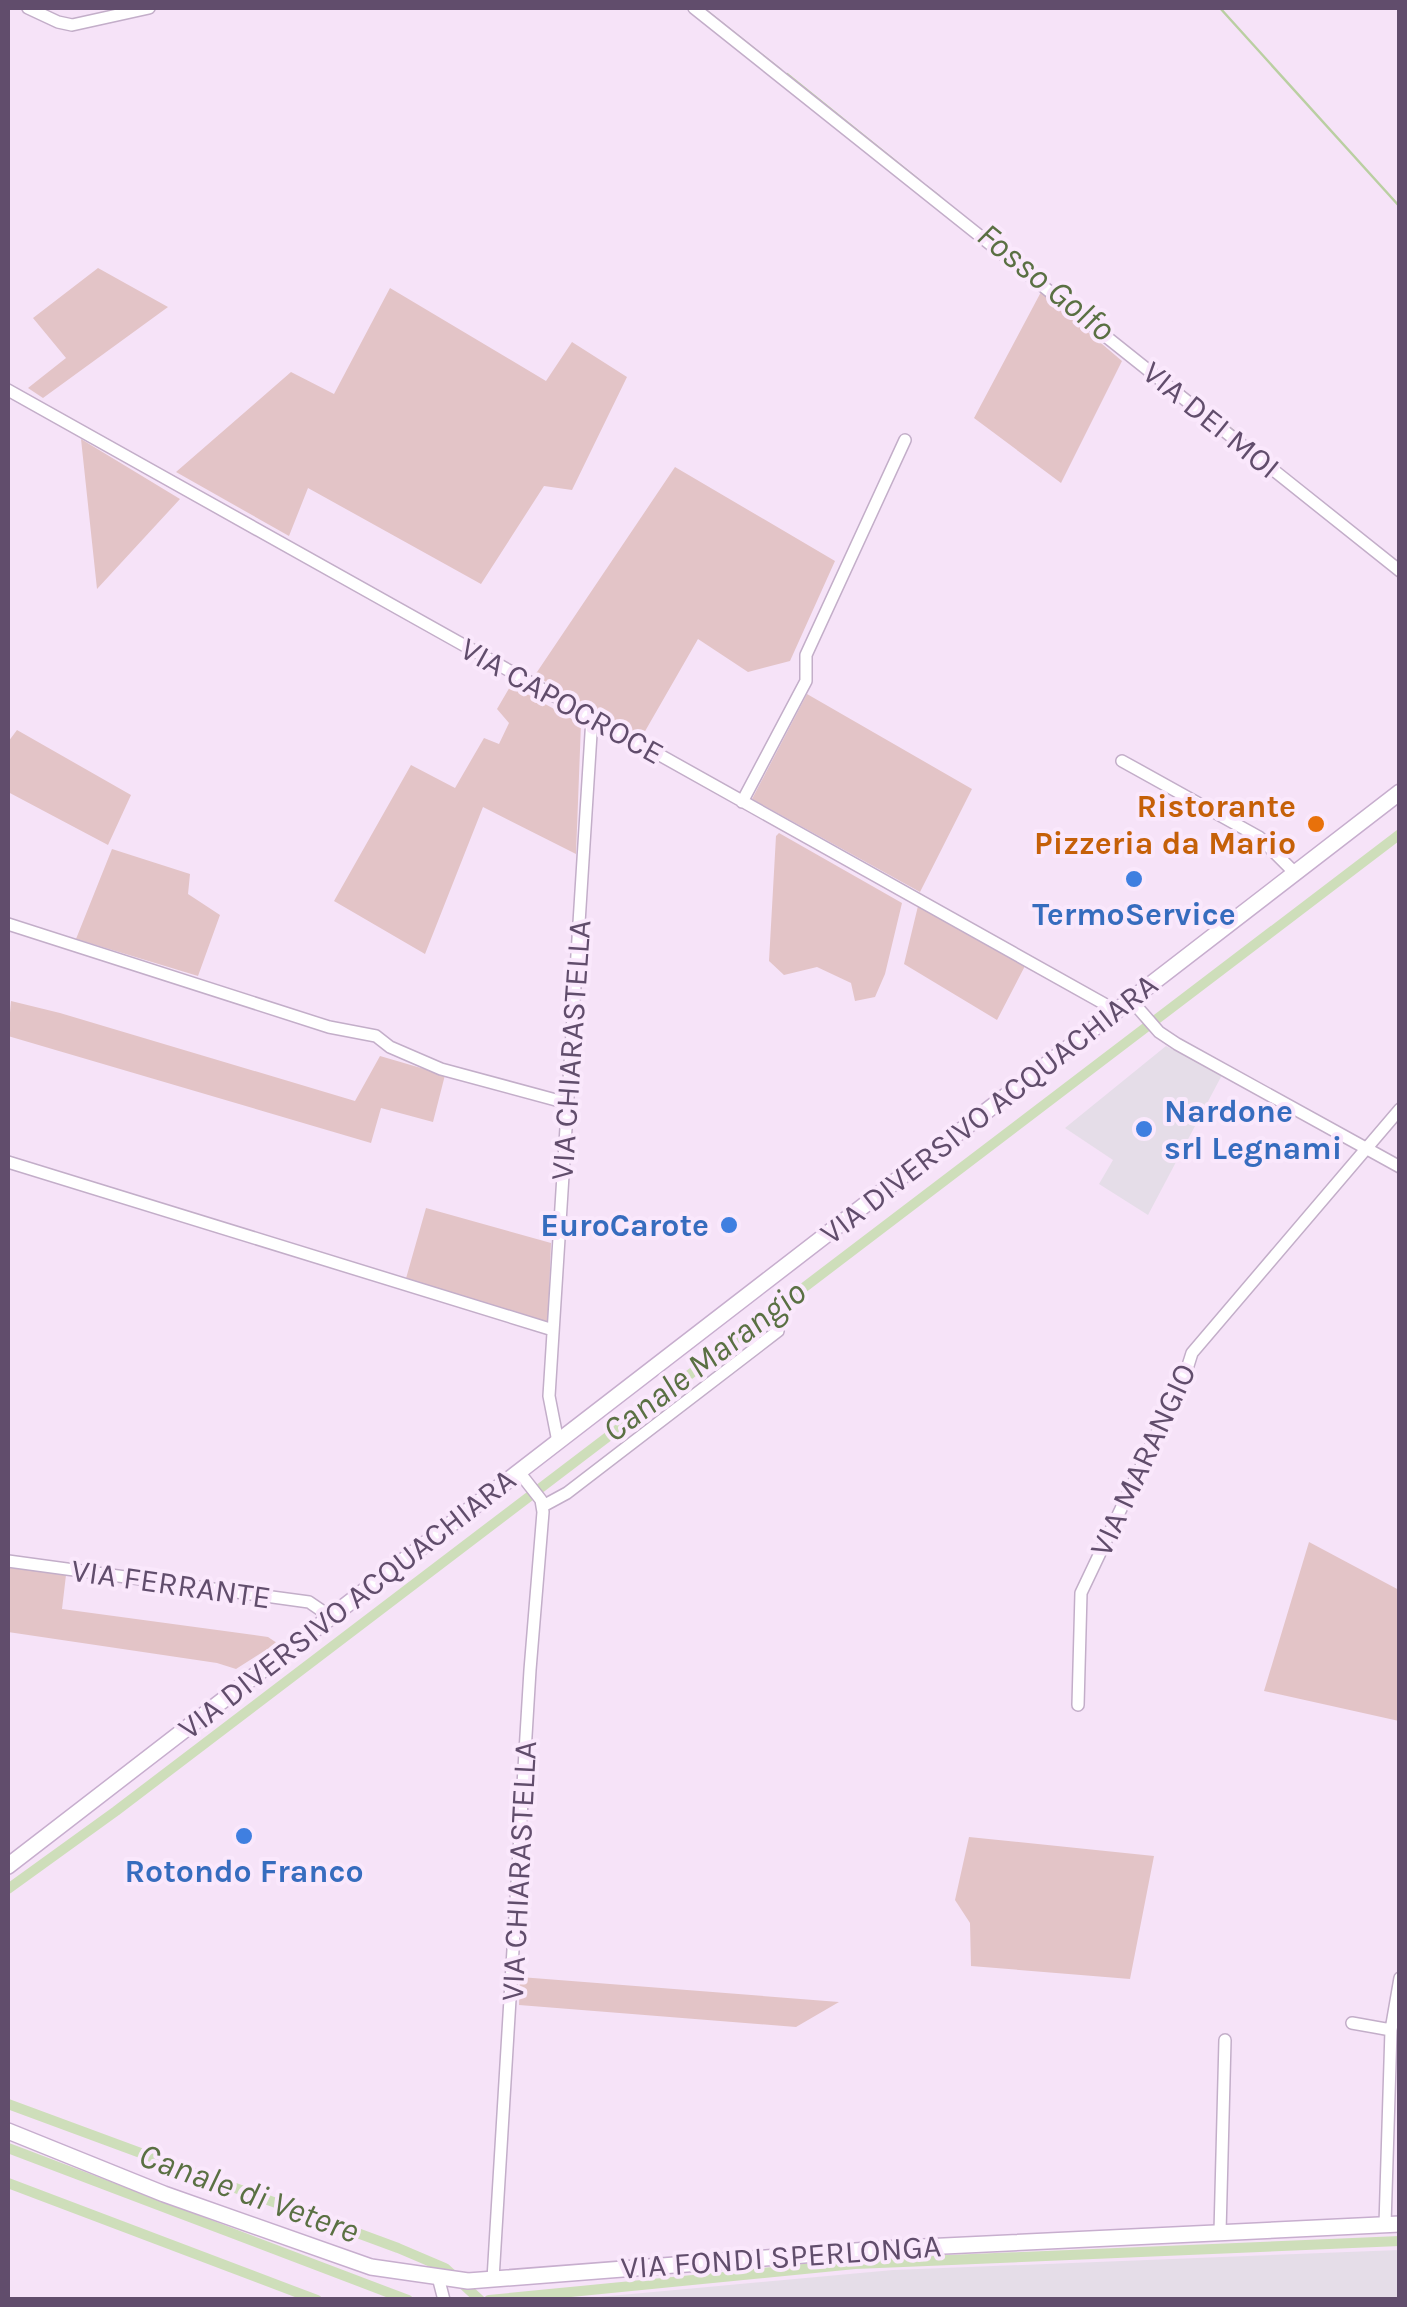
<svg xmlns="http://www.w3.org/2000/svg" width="1407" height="2307" font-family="Karla,sans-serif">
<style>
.industrial{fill:#e5dde8}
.green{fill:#e3c4c7}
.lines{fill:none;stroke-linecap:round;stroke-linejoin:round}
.stream{stroke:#bacfa2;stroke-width:2.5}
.canal{stroke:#cedeba;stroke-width:10}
.street-casing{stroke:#c3aec9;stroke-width:14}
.secondary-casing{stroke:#c7aece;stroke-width:18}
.street{stroke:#fff;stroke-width:11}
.secondary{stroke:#fff;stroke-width:15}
.food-dot{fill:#e8710a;stroke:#fae8fc;stroke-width:4}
.shop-dot{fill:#3f7fe0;stroke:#fae8fc;stroke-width:4}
.labels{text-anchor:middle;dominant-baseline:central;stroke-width:8;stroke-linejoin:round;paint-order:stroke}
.street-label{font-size:32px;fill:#614d6c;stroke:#fae8fc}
.food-label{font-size:32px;font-weight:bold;fill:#c56008;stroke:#fae8fc;text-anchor:end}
.shop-label{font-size:32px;font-weight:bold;fill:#366cbe;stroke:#fae8fc}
.water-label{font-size:35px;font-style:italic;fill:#5a7043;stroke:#fae8fc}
</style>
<rect width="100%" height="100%" fill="#f6e3f8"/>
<path class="industrial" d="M1166,1046l56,29 -74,140 -49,-31 14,-24 -48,-32z
M1399,2250v49h-822l316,-29z"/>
<path class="green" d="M98,268l70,39 -125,91 -15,-10 38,-30 -33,-40z
M390,288l156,93 26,-39 55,35 -55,113 -28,-4 -63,98 -173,-96 -19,48 -113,-64 115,-100 43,22z
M1041,292l81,69 -61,122 -87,-65z
M81,439l99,60 -83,90z
M675,467l160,94 -45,100 -42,11 -50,-33 -54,94 -8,4 -101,-62z
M511,685l70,39 -5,130 -93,-47 -58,147 -91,-53 77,-136 44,23 29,-50 15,6 10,-21 -12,-14z
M807,694l165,95 -52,103 -168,-93z
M17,730l114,65 -23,50 -100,-53v-50z
M779,833l123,70 -17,71 -10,23 -20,4 -4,-18 -34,-16 -33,8 -15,-14 7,-125z
M112,849l78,25 -2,20 32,21 -22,61 -122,-37z
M918,906l107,60 -28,54 -93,-56z
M11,1001l49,12 295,88 25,-45 65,19 -12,47 -52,-14 -10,35 -363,-107z
M426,1208l125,35 -3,78 -6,2 -137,-41z
M1309,1542l90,48v131l-135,-30z
M8,1567l58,8 -4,34 206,28 9,6 -41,26 -19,-6 -209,-31z
M969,1837l185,19 -24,123 -159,-13 -1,-43 -15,-23z
M520,1977l319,25 -43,25 -277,-22z"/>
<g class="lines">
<path class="stream" d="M703,8l78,62
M1220,8l180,199
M787,74l133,107
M926,186l13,10
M1174,384l66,52"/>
<path class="canal" d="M8,1889l108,-78 1284,-977
M8,2104l390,144 47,20 35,32
M8,2148l400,152
M8,2183l309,117
M489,2300l366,-36 545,-23"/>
<defs>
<path id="street" d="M28,8l30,14 14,3 77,-17
M694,8l706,563
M8,390l1109,621
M1122,761l137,76 36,36
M742,802l64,-121v-26l99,-215
M8,924l321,103 47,9 14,11 51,22 126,34
M1131,1000l28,32 18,12 223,123
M8,1162l545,168
M558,1442l-9,-46 43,-678
M543,1506l24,-13 211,-162
M8,1561l301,41 22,15
M1078,1705l3,-112 105,-221 6,-19 208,-244
M1352,2023l39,7
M1385,2225l6,-195 9,-52
M1220,2232l5,-192
M438,2277l6,23
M493,2279l37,-609 13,-158 -2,-12 -22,-28"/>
<path id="secondary" d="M8,1866l1392,-1074
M8,2131l156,63 207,73 97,14 413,-32 519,-25"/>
</defs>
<use href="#street" class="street-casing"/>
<use href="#secondary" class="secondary-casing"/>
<use href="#street" class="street"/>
<use href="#secondary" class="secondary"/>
</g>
<circle class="food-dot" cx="1316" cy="824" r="10"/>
<g class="shop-dot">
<circle cx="1134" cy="879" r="10"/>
<circle cx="1144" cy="1129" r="10"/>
<circle cx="729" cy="1225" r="10"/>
<circle cx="244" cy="1836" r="10"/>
</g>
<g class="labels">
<g class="street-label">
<text transform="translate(1211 420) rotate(39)">VIA DEI MOI</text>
<text transform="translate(562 701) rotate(29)">VIA CAPOCROCE</text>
<text transform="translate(571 1050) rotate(-86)">VIA CHIARASTELLA</text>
<text transform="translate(989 1109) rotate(-38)">VIA DIVERSIVO ACQUACHIARA</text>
<text transform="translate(1143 1460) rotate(-65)">VIA MARANGIO</text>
<text transform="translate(171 1584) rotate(8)">VIA FERRANTE</text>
<text transform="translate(347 1604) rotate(-38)">VIA DIVERSIVO ACQUACHIARA</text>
<text transform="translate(519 1871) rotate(-87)">VIA CHIARASTELLA</text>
<text transform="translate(781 2257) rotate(-4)">VIA FONDI SPERLONGA</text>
</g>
<g class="food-label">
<text x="1296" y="806">Ristorante<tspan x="1296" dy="37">Pizzeria da Mario</tspan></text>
</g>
<g class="shop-label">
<text x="1134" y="914">TermoService</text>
<text x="1164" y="1111" text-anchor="start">Nardone<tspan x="1164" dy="37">srl Legnami</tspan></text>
<text x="709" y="1225" text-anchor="end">EuroCarote</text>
<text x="244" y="1871">Rotondo Franco</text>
</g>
<g class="water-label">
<text transform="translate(1046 282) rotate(39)">Fosso Golfo</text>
<text transform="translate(704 1361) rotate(-37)">Canale Marangio</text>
<text transform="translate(249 2193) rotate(20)">Canale di Vetere</text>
</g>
</g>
<rect width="1407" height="2307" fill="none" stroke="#614d6c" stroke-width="20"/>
</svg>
